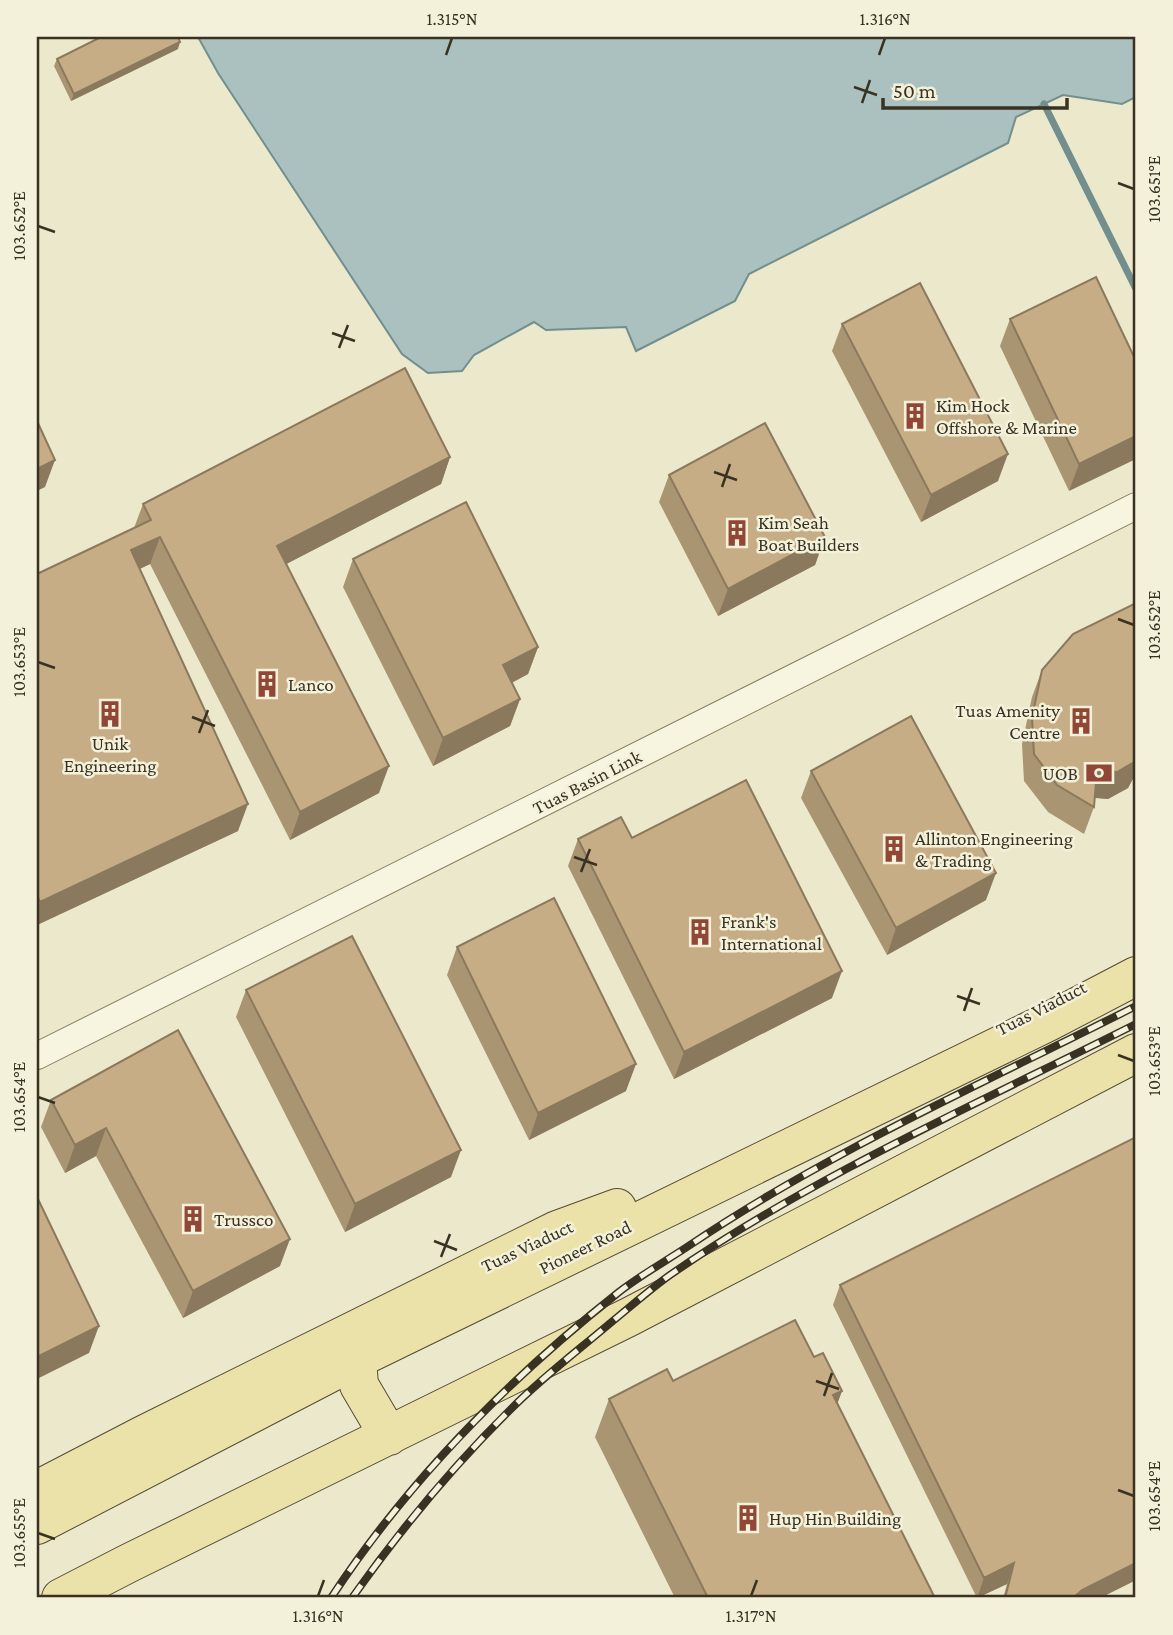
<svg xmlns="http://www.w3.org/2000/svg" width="1173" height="1635" font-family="'Crimson Pro',serif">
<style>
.water{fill:#abc1bf;stroke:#728f8d;stroke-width:2}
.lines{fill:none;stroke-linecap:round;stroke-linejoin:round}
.stream{stroke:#728f8d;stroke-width:7}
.minor-casing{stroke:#877d61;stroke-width:28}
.primary-casing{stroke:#564b34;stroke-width:40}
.minor{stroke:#f7f4df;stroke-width:26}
.primary{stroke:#eae2a8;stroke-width:38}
.rail-casing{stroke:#393223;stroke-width:8}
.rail{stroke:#f4f1db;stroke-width:5;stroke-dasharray:16;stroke-linecap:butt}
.wall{fill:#aa9572}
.shaded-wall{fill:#8b795d}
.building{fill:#c6ad85;stroke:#8b795d;stroke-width:2}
.ticks{fill:none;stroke:#393223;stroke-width:2.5}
.labels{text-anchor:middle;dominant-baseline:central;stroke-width:5;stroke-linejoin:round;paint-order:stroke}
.poi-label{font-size:19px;fill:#393223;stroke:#f4f1db;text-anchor:start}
.street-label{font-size:19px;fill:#393223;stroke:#f4f1db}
.neatline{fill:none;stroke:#393223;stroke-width:2.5}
.ticks-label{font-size:18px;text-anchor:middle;fill:#393223}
</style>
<rect width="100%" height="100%" fill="#ece8cc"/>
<path class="water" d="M198,37h938v60l-14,7 -59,-9 -47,22 -8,26 -259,131 -14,27 -99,50 -10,-24 -80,3 -12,-8 -60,33 -12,16 -34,2 -26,-19 -184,-281z"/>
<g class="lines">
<path class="stream" d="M1044,104l92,185"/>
<defs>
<path id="minor" d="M37,1056l1099,-550"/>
<path id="primary" d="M357,1359l2,26 30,51
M37,1490l106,-55 414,-205 60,-22
M37,1525l320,-166 691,-337 88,-46
M61,1598l68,-35 500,-246 507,-264"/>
</defs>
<use href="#minor" class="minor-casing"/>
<use href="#primary" class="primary-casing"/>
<use href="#minor" class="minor"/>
<use href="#primary" class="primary"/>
<defs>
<path id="rail" d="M331,1598c76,-116 179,-220 288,-306 22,-17 47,-31 71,-47 140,-94 296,-163 446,-239
M352,1598c48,-68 101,-132 160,-190 30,-30 64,-56 96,-83 21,-17 41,-35 62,-50 145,-100 309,-172 466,-251"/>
</defs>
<use href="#rail" class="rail-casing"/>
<use href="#rail" class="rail"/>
</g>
<path class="wall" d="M178,49l-107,52 -17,-35 3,-7z
M1010,319l126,42 -67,130 -69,-145z
M842,324l156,157 -77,41 -89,-171z
M450,457l-9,27 -155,80 93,229 -89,47 -140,-276 -11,5 99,262 -201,94v-351l97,-46 9,-24z
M669,475l156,62 -10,28 -97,51 -59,-114z
M353,559l185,88 -10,27 -16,9 8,16 -10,27 -77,40 -90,-179z
M1136,603v170l-8,15 -20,11 -13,-1 -1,9 -10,27 -36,-22 -24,-31 -2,-37 10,-47 10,-27z
M811,771l175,129 -99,55 -86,-157z
M632,838l200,160 -158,81 -106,-213 10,-27z
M457,947l169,144 -97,49 -82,-165z
M246,990l205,187 -106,55 -109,-215z
M178,1030l102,236 -97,52 -87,-162 -31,17 -24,-46 10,-27z
M1136,1137v443l-36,18h-97l4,-14 -30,14 -144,-293 7,-20z
M814,1357l28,34 -5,12 98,195h-260l-80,-161 14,-38 64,-18z"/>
<path class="shaded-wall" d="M180,42l-2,7 -107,52 3,-7z
M1136,436v23l-67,32 10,-27z
M1008,454l-10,27 -77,41 10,-27z
M450,457l-9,27 -174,90 10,-28z
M55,460l-10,27 -8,4v-22z
M160,537l-10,27 -29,14 10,-28z
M825,537l-10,28 -97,51 10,-27z
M538,647l-10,27 -35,18 10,-27z
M520,699l-10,27 -77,40 10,-28z
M1136,761v12l-8,15 -20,11 -21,-2 10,-27z
M389,766l-10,27 -89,47 10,-28z
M248,804l-10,27 -201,94v-16l3,-7z
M996,873l-10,27 -99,55 9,-27z
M842,971l-10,27 -158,81 10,-27z
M636,1064l-10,27 -97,49 9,-27z
M106,1128l-10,28 -31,17 10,-28z
M461,1150l-10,27 -106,55 10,-28z
M290,1239l-10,27 -97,52 10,-27z
M99,1326l-10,27 -52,26v-22z
M842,1391l-14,38 5,-34z
M1014,1563l-7,21 -30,14 7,-20z
M1136,1563v17l-36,18h-27l9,-8z"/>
<path class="building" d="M101,37h77l2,5 -106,52 -17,-35z
M1096,277l40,84v75l-57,28 -69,-145z
M920,283l88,171 -77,41 -89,-171z
M405,368l45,89 -173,89 112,220 -89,46 -140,-275 -29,13 117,254 -208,98 -3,-7v-321l114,-54 -8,-16z
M37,421l18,39 -18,9z
M765,423l60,114 -97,52 -59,-114z
M466,502l72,145 -35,18 17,34 -77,39 -90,-179z
M1136,603v158l-19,11 -20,-2 -3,37 -37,-22 -23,-31 -2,-37 10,-47 31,-36z
M911,716l85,157 -100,55 -85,-157z
M746,780l96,191 -158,81 -106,-213 43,-22 11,21z
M554,898l82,166 -98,49 -81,-166z
M352,936l109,214 -106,54 -109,-214z
M178,1030l112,209 -97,52 -87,-163 -31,17 -24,-45z
M1136,1137v426l-54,27 -9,8h-68l9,-35 -30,15 -144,-293z
M37,1197l62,129 -62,31z
M795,1320l19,37 9,-4 19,38 -9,4 102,203h-227l-99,-199 58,-30 6,12z"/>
<path class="ticks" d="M446,55l6,-17M879,55l6,-17M854,87l23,8M862,103l8,-23M1118,183l16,6M38,226l17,6M332,333l23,8M339,348l9,-23M714,472l23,8M722,487l8,-23M1118,619l16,6M38,662l17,6M192,717l23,9M199,733l9,-23M574,857l23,8M581,872l9,-23M957,996l23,8M964,1011l8,-23M1118,1055l16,6M38,1097l17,6M434,1241l23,9M441,1257l9,-23M816,1381l23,8M824,1396l8,-23M1118,1490l16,6M38,1533l17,6M318,1596l6,-16M751,1596l6,-16"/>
<defs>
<symbol id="building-bare" viewBox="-9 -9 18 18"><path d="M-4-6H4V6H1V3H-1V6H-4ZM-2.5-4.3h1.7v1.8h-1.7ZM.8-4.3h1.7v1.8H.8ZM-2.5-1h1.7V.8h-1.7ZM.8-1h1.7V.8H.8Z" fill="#914736" stroke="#f4f1db" stroke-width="2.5" paint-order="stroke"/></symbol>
<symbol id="bank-bare" viewBox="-9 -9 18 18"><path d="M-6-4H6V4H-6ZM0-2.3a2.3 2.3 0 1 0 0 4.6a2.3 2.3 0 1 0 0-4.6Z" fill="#914736" stroke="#f4f1db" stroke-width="2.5" paint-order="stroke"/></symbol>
</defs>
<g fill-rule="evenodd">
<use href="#building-bare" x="896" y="397" width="38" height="38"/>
<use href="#building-bare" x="718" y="514" width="38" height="38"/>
<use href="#building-bare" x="248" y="665" width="38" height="38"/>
<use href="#building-bare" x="91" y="695" width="38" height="38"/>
<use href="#building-bare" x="1062" y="702" width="38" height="38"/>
<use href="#bank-bare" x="1080" y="754" width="38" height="38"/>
<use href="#building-bare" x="875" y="830" width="38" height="38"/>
<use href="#building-bare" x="681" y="913" width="38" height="38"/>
<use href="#building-bare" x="174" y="1200" width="38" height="38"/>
<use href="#building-bare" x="729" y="1499" width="38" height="38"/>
</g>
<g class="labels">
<g class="poi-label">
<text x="936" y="405">Kim Hock<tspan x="936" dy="22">Offshore &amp; Marine</tspan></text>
<text x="758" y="522">Kim Seah<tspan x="758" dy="22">Boat Builders</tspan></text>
<text x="288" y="684">Lanco</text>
<text x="1060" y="710" text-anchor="end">Tuas Amenity<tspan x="1060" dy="22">Centre</tspan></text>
<text x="110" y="743" text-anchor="middle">Unik<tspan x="110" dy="22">Engineering</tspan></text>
<text x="1078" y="773" text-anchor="end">UOB</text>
<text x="915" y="838">Allinton Engineering<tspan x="915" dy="22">&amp; Trading</tspan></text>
<text x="721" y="921">Frank's<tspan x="721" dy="22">International</tspan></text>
<text x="214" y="1219">Trussco</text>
<text x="769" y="1518">Hup Hin Building</text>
</g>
<g class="street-label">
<text transform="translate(587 782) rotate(-27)">Tuas Basin Link</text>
<text transform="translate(1041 1008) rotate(-27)">Tuas Viaduct</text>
<text transform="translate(527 1246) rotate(-25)">Tuas Viaduct</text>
<text transform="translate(585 1247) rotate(-26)">Pioneer Road</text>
</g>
</g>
<rect width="1173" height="1635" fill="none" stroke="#f4f1db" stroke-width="77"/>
<path d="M883 98v10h184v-10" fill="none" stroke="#393223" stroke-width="3.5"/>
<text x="893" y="98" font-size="21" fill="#393223" stroke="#f4f1db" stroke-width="5" paint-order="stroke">50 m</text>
<rect x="38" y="38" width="1096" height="1558" class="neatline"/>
<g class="ticks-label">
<text x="452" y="25">1.315°N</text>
<text x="885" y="25">1.316°N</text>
<text transform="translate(1154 189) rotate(-90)" y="6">103.651°E</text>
<text transform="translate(19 226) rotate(-90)" y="6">103.652°E</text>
<text transform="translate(1154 625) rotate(-90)" y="6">103.652°E</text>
<text transform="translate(19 662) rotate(-90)" y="6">103.653°E</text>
<text transform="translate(1154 1061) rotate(-90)" y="6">103.653°E</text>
<text transform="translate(19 1097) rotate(-90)" y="6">103.654°E</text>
<text transform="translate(1154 1496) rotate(-90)" y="6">103.654°E</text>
<text transform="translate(19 1533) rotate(-90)" y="6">103.655°E</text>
<text x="318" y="1622">1.316°N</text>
<text x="751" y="1622">1.317°N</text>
</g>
</svg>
